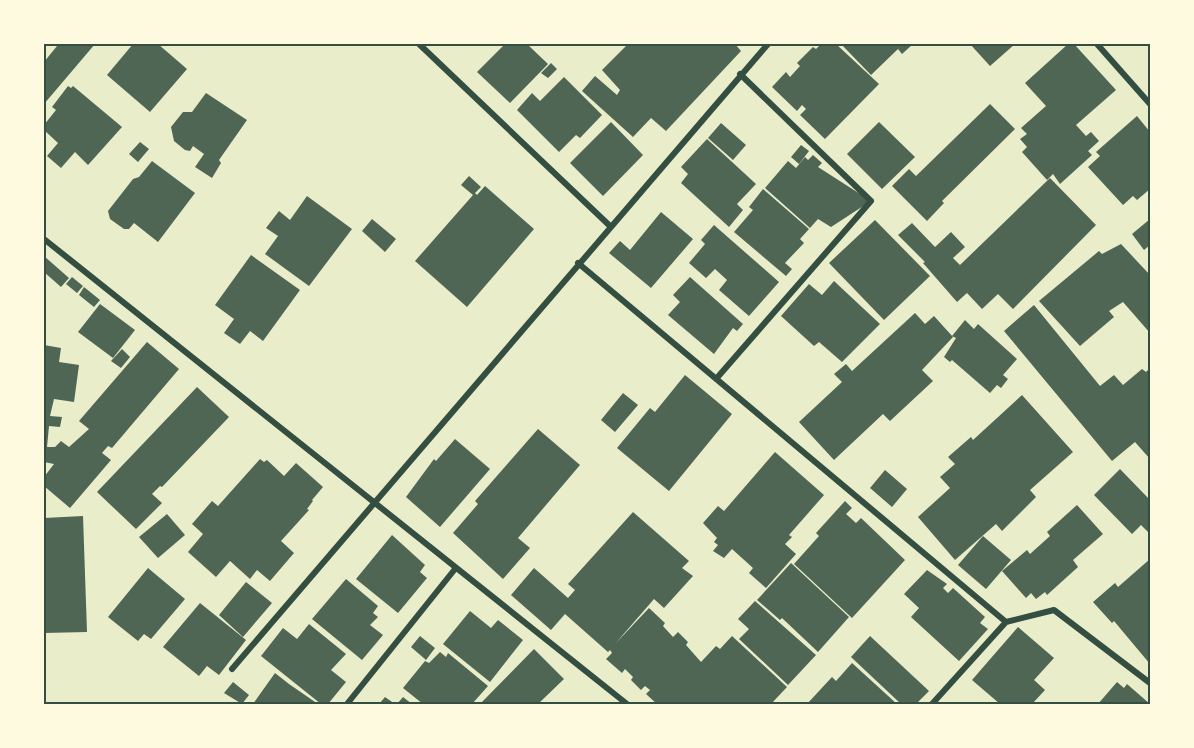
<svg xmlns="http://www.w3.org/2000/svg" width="1194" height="748" font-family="Poppins,sans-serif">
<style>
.building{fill:#4f6655}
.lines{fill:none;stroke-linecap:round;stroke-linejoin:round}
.minor{stroke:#344e41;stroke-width:6}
.neatline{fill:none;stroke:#344e41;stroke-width:2}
</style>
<rect width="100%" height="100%" fill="#e9edc9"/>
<path class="building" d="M54,44h41l-51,60v-42l13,-16z
M133,44h25l29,25 -37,43 -43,-37z
M505,44h22l21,20 -38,39 -33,-31z
M628,44h107l6,7 -75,80 -15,-13 -18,19 -51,-46 13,-15 22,19 3,-5 -18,-20z
M821,44h15l43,40 -54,55 -25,-24 6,-6 -4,-4 -5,6 -25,-24 14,-15 4,5 10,-11 -3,-3 16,-16 3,2z
M841,44h72l-11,10 -4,-5 -27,26z
M970,44h45l-25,22z
M1068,44h6l42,46 -40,35 10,11 5,-4 8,9 -11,10 4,4 -32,29 -7,-10 -6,6 -25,-28 5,-5 -7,-8 7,-5 -6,-6 25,-22 -21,-23z
M551,63l6,6 -9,9 -7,-5z
M564,77l38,38 -22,23 -4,-3 -17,17 -42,-42 15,-17 8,8z
M68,86l3,2 2,-2 49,41 -34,38 -13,-13 -14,16 -14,-12 11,-13 -14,-13v-5l12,-15 -4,-3z
M206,93l41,27 -28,40 2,3 -9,15 -17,-11 9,-13 -11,-8 -3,5 -5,-1 -11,-9 -3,-14 12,-15h9z
M990,104l25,25 -73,72 2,2 -17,18 -35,-35 17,-17 7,7z
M1137,116l13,16v57l-13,11 -4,-4 -10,9 -35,-38 12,-11 -4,-4z
M611,122l32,33 -40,41 -33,-33z
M879,122l36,35 -33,32 -35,-35z
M721,123l25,22 -13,15 -25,-22z
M707,139l49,45 -19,20 6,6 -14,17 -48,-44 7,-9 -7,-7z
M140,142l9,7 -11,13 -9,-8z
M801,145l8,6 -10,13 -8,-7z
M813,155l9,8 -4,4 53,34 -40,26 -13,-8 -8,9 -45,-40 23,-27 8,7 9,-11 3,3z
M152,161l43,32 -37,49 -24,-19 -5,6h-5l-14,-10 -2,-8 25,-32 6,-2z
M469,176l12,11 -6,6 2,2 8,-9 49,43 -67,78 -52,-46 58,-66 -12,-10z
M1050,178l46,47 -83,84 -15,-15 -16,15 -15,-16 -10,9 -34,-39 2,-1 -27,-27 14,-12 23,24 16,-15 14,15 -12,11 7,7z
M763,189l46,40 -9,10 4,4 -19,20 7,6 -6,7 -52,-44 19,-22 -4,-3z
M307,196l45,33 -43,57 -44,-32 13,-18 -12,-8 13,-17 11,9z
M661,212l32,27 -42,49 -42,-35 11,-12 10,9z
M372,219l24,20 -11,13 -23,-21z
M1150,219v26l-6,5 -12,-16z
M875,220l55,56 -46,44 -55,-57z
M714,225l65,57 -30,34 -30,-26 8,-10 -12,-11 -9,9 -17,-15 16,-19 -4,-4z
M1121,244l29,31v58l-27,-31 -14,9 5,6 -34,29 -41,-45 60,-50 3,3z
M251,255l49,35 -37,51 -13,-10 -10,13 -16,-11 10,-14 -19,-14z
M44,256l25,22 -8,9 -17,-15z
M72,277l11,9 -6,7 -11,-9z
M690,277l53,47 -6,7 -4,-3 -19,26 -46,-39 12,-13 -7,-7z
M834,281l46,43 -38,38 -23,-20 -5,4 -33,-30 28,-32 13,11z
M84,287l16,13 -6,7 -15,-12z
M100,304l35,26 -22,28 -35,-26z
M1034,305l66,81 14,-11 9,10 19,-16 4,3 4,-4v91l-15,-17 -23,19 -108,-130z
M915,313l10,11 9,-8 19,21 -31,33 11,11 -43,40 -7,-7 -49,46 -35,-38 43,-40 -8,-8 12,-10 6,7z
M965,320l9,9 4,-5 39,35 -14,16 5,4 -7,9 -4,-3 -7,8 -38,-33 -2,2 -6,-5 12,-19 -4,-2z
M147,342l32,27 -67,79 -4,-2 -6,7 9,7 -41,48 -26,-22v-9l10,-13 -10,-2v-117l17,3 -2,14 20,3 -5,37 -20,-3 -4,17 12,1 -2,10 -11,-1 -2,21h8l6,-6 8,6 20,-18 -10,-8z
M122,349l8,8 -9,11 -10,-7z
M685,375l47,39 -63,77 -52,-43 33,-40 5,4z
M197,387l32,30 -67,70 -2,-1 -8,8 10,9 -26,26 -39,-37z
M623,393l15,12 -23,27 -14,-12z
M1022,395l51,57 -43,38 6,7 -34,34 -6,-7 -41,36 -37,-43 32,-29 -10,-11 15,-13 -7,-7 23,-20 2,3z
M538,429l42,36 -62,73 12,10 -27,31 -50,-46 25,-29 -3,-3z
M455,439l35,30 -50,58 -34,-30 28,-38 2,2z
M775,452l49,43 -35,40 3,2 -7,7 11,10 -30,34 -17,-15 4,-5 -21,-19 -8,9 -11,-7 5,-6 -4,-3 3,-4 -14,-15 15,-17 6,5z
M260,459l4,3 3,-2 17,16 12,-13 27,24 -11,13 1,1 -6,8 2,1 -28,31 13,12 -24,28 -13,-11 -7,9 -20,-18 -14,16 -28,-25 15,-18 -11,-10 20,-23 6,5z
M1120,469l30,31v29l-2,3 -7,-7 -9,9 -38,-39z
M885,470l22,19 -15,18 -22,-19z
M845,501l7,7 -6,6 10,9 5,-5 44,42 -53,58 -58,-54 25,-28 -3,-3z
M1077,505l26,29 -30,26 5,7 -31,28 -2,-3 -9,7 -5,-6 -5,5 -24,-27 25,-21 3,4 20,-18 -3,-4z
M633,512l56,49 -7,7 11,8 -29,32 -10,-9 -39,45 34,-36 16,15 -2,3 10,11 5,-5 10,10 -2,3 15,17 15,-16 4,3 12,-13 55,51 -16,17h-114l-11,-10 4,-4 -5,-4 -4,4 -10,-10 2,-3 -8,-8 -3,4 -16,-14 6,-6 -2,-3 -2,2 -43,-38 -14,16 -40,-35 23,-27 34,30 7,-8 -7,-6z
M167,514l18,21 -27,23 -19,-21z
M83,516l4,116 -43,1v-115z
M392,535l33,30 -5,7 7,6 -29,35 -42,-34z
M983,536l28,24 -25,29 -28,-24z
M1150,559v105l-36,-43 -2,2 -19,-21 22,-19 3,4z
M791,563l58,54 -31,35 -36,-34 -2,2 -23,-20z
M148,568l37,31 -34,40 -7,-5 -6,7 -30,-24z
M927,570l20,14 -4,4 5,5 5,-5 32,29 -5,6 8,6 -29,32 -48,-44 8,-9 -15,-14z
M346,579l32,27 -5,7 5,4 -8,8 13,10 -21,25 -50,-41z
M246,582l26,21 -29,34 -24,-22z
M755,601l61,54 -28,30 -49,-46 10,-10 -11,-10z
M200,603l46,37 -27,35 -12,-9 -8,10 -36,-29z
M470,611l21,17 7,-8 25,20 -33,42 -47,-38z
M309,624l37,30 -15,16 15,12 -18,22h-7l-60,-48 22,-28 14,11z
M1018,627l36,31 -20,22 11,10 -13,14h-32l-28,-24z
M420,636l15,12 -9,12 -15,-13z
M870,636l59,55 -13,13h-15l-50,-47z
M534,649l30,30 -26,25h-58z
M440,652l6,5 2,-4 40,33 -16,18h-49l-20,-16 22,-27 4,2z
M852,663l45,41h-90l25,-27 4,4z
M275,673l14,11 29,20h-65z
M233,682l16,13 -7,9 -18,-11z
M1117,682l7,6 3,-4 23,20h-52z
M385,697l10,7h-16z
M403,697l9,7h-15z"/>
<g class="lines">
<path class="minor" d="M419,44l191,182
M1097,44l53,60
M44,239l583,465
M578,263l428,359 48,-12 96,73
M716,379l155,-178 -131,-127
M232,669l536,-625
M347,704l108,-135
M932,704l74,-82"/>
</g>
<rect width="1194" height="748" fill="none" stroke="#fefae0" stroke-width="90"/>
<rect x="45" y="45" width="1104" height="658" class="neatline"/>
</svg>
